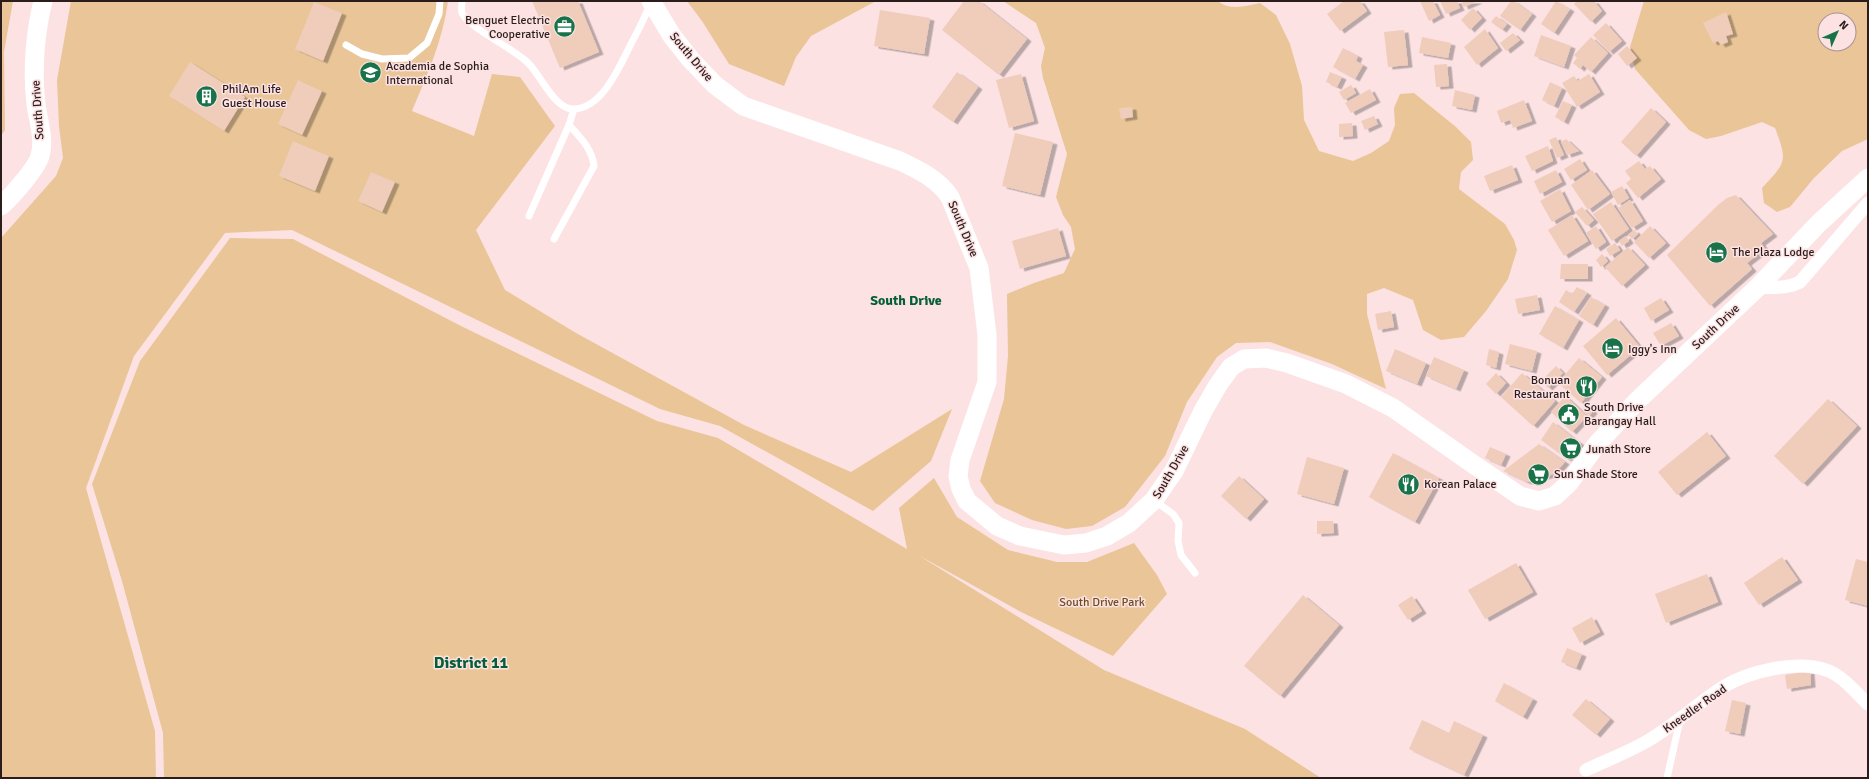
<svg xmlns="http://www.w3.org/2000/svg" width="1869" height="779" font-family="Signika,sans-serif">
<style>
.green{fill:#e9c597;fill-rule:evenodd}
.building{fill:#f0ccbb;filter:url(#shadow)}
.lines{fill:none;stroke-linecap:round;stroke-linejoin:round}
.lane{stroke:#fff;stroke-width:7}
.street{stroke:#fff;stroke-width:13}
.secondary{stroke:#fff;stroke-width:19}
.labels{text-anchor:middle;dominant-baseline:central;stroke-width:3;stroke-linejoin:round;paint-order:stroke}
.poi-label{font-size:12px;fill:#2c1d1d;stroke:#fce2e3;text-anchor:start}
.street-label{font-size:12px;fill:#2c1d1d;stroke:#fce2e3}
.park-label{font-size:12px;fill:#6d4d21;stroke:#fce2e3}
.quarter-label{font-size:14px;font-weight:bold;fill:#045f39;stroke:#fce2e3}
.district-label{font-size:16px;font-weight:bold;fill:#045f39;stroke:#fce2e3}
</style>
<defs>
<filter id="shadow"><feDropShadow dx="4.5" dy="2.5" stdDeviation="0" flood-color="#0004"/></filter>
</defs>
<rect width="100%" height="100%" fill="#fce2e3"/>
<path class="green" d="M1,1h12l-9,51 1,78 -4,6z
M71,1h377c-5,39 -21,74 -36,110l62,25 18,-62 28,3 35,49 -79,104 29,60 71,43 168,92 107,47 101,-63 -21,52 -58,50 -153,-85 -60,-17 -368,-179 -67,3 -91,123 -48,132 69,243 1,47h-155v-540l55,-62 7,-18 -4,-32 -2,-46z
M687,1h189l-65,35 -15,21 -12,29 -55,-22 -27,-43z
M1003,1h215c11,10 29,5 42,2l16,12 14,29 12,42 2,34 15,31 34,10 18,-8 18,-12 6,-16 -1,-17 6,-14 14,-1 42,34 15,15 2,18 -12,12 -2,17 46,35 9,16 3,10 -9,29 -22,32 -22,26 -23,3 -18,-10 -10,-30 -29,-12 -17,6v20l19,75 -54,-25 -62,-22 -34,1 -19,14 -30,45 -22,54 -40,51 -33,19 -26,3 -34,-9 -37,-17 -15,-22 24,-82 4,-43 -1,-62 27,-11 30,-10 11,-24 -4,-22 -8,-12 -7,-18 11,-43 -24,-76 -2,-12 4,-18 -9,-25z
M1644,1h224v138l-26,12 -28,27 -24,29 -13,5 -13,-9 -2,-15c24,-26 26,-26 13,-60l-13,-6 -41,14 -15,3 -17,-9 -54,-61 -5,-22zM1825,20h24v24h-24z
M230,238l63,1 168,87 196,95 61,17 189,111 -8,-41 35,-30 23,39 51,33 49,12h30l47,-19 23,32 10,19 -54,62 -92,-44 -103,-57 186,115 141,59 76,49h-1157l-1,-45 -41,-152 -30,-97 48,-123z"/>
<path class="building" d="M532,1h46l21,51 -39,16z
M964,1h15l48,38 -28,36 -57,-45z
M1344,1h16l7,10 -27,20 -13,-17z
M1420,1h13l7,14 -11,6z
M1440,1h17l3,7 -14,6z
M1461,1h17l-14,6z
M1511,1h3l18,13 -12,16 -20,-14z
M1556,1l14,8 -16,24 -13,-9z
M1577,1h17l8,10 -11,11 -17,-18z
M314,2l28,11 -19,48 -28,-12z
M1473,8l9,10 -12,12 -9,-10z
M880,10l50,8 -6,36 -50,-8z
M1726,12l7,22 -7,2 2,6 -7,3 -3,-4 -5,2 -10,-20z
M1496,16l11,8 -5,6 -11,-8z
M1606,23l16,18 -13,11 -16,-17z
M1485,29l13,19 -21,17 -13,-18z
M1404,30l4,35 -20,2 -4,-35z
M1513,33l7,7 -14,11 -6,-8z
M1541,35l30,11 -7,21 -30,-11z
M1422,37l29,6 -3,15 -29,-5z
M1591,37l17,16 -17,19 -8,-7 -3,4 -7,-6 4,-5 -3,-3z
M1627,46l10,12 -10,8 -9,-12z
M1343,48l15,8 -2,5 7,4 -8,14 -22,-12z
M190,62l55,35 -21,34 -55,-35z
M1447,64l2,22 -13,1 -2,-22z
M957,72l21,15 -25,35 -21,-15z
M1330,72l12,5 -5,10 -11,-5z
M1021,74l13,47 -25,7 -13,-48z
M1589,74l11,18 -23,15 -15,-24 12,-7 4,5z
M298,80l24,11 -20,44 -24,-11z
M1550,82l12,6 -8,18 -12,-6z
M1351,85l5,8 -12,7 -5,-8z
M1370,89l6,11 -25,13 -6,-10z
M1455,90l20,5 -3,15 -20,-4z
M1524,100l8,21 -19,7 -3,-8 -9,3 -4,-12z
M1563,101l9,4 -8,17 -9,-5z
M1132,107l1,10 -12,2 -2,-11z
M1651,108l15,14 -30,34 -15,-14z
M1374,116l4,8 -13,6 -4,-9z
M1352,123l1,13 -14,1v-13z
M1015,133l38,9 -13,53 -38,-9z
M1556,137l8,18 -7,3 -8,-18z
M1566,139l13,12 -12,4 -6,-13z
M293,141l36,15 -14,35 -36,-15z
M1548,146l5,15 -21,10 -7,-15z
M1580,159l7,11 -16,10 -7,-11z
M1639,161l6,8 5,-3 11,13 -23,19 -12,-15 5,-4 -6,-8z
M1512,165l6,15 -28,11 -6,-15z
M1556,170l6,12 -22,12 -6,-13z
M1592,170l18,24 -22,16 -17,-25z
M371,172l24,10 -13,30 -24,-11z
M1622,186l7,12 -11,7 -7,-13z
M1560,189l11,22 -19,11 -12,-21z
M1736,195l37,39 -12,9 4,6 -18,14 5,6 -42,37 -43,-51 51,-50 9,-7z
M1630,200l13,21 -11,7 -14,-20z
M1611,202l18,27 -17,12 -19,-27z
M1582,207l12,13 -7,6 -12,-14z
M1572,215l16,26 -24,15 -16,-26z
M1596,226l10,16 -10,7 -10,-16z
M1650,226l16,17 -17,15 -15,-16z
M1058,228l8,28 -46,13 -8,-28z
M1634,230l4,4 -6,5 -4,-4z
M1626,236l3,5 -7,5 -3,-5z
M1615,243l5,7 -10,6 -4,-7z
M1628,247l17,18 -23,21 -17,-19z
M1602,254l6,7 -7,6 -5,-7z
M1561,264h27v15h-28z
M1577,287l10,6 -13,19 -15,-10 7,-12 6,4z
M1537,295l3,15 -22,4 -3,-15z
M1591,297l14,8 -12,20 -14,-9z
M1661,298l8,12 -18,11 -7,-13z
M1555,306l24,14 -16,28 -24,-14z
M1391,311l3,16 -16,3 -3,-16z
M1616,318l24,29 -33,28 -24,-29z
M1671,323l8,13 -18,10 -8,-13z
M1510,344l27,7 -5,20 -27,-7z
M1395,349l31,14 -9,21 -31,-13z
M1489,349l10,3 -3,16 -10,-3z
M1434,357l30,13 -8,19 -30,-13z
M1579,358l23,19 -21,26 -23,-20z
M1556,366l7,7 -15,15 -7,-7z
M1496,373l10,10 -10,11 -10,-10z
M1522,373l33,28 -22,25 -32,-29z
M1565,396l22,20 -15,16 -21,-20z
M1828,399l29,27 -54,58 -29,-28z
M1587,406l6,5 -4,5 -6,-5z
M1553,422l27,21 -13,16 -26,-19z
M1707,432l19,24 -49,39 -19,-23z
M1539,444l26,18 -11,12 -27,8 -24,-11z
M1490,447l16,7 -5,11 -16,-7z
M1393,453l46,25 -24,44 -46,-25z
M1307,457l37,11 -10,36 -37,-10z
M1239,476l25,23 -18,20 -25,-23z
M1317,521h16l1,12 -17,1z
M1782,557l16,23 -39,25 -15,-22z
M1856,559l12,3v44l-23,-6z
M1516,563l17,29 -48,27 -17,-29z
M1707,574l11,28 -52,21 -11,-29z
M1303,595l36,30 -59,71 -36,-30z
M1412,596l10,15 -14,9 -10,-15z
M1592,617l8,15 -20,11 -8,-15z
M1567,648l15,6 -6,14 -15,-6z
M1810,671l1,14 -24,4 -2,-14z
M1504,683l29,16 -10,18 -28,-16z
M1586,699l24,20 -14,16 -24,-20z
M1732,700l14,3 -6,31 -15,-3z
M1422,720l27,13 5,-12 29,14 -19,40 -55,-26z"/>
<g class="lines">
<path class="lane" d="M462,1c0,3 -1,9 0,12 7,15 51,35 65,49 14,12 27,49 48,47 29,-2 46,-46 57,-67 7,-13 13,-25 18,-38
M346,45l16,9 20,5 27,-1 18,-15 12,-29 1,-13
M529,216l40,-91 5,-16
M554,239l40,-73c-2,-17 -13,-28 -25,-41
M1155,501l18,13 6,9 -1,18 3,14 14,18
M1667,778l13,-58"/>
<path class="street" d="M1757,288c15,-1 30,1 43,-6l68,-79
M1586,770c21,-10 43,-18 63,-30 27,-16 49,-37 74,-53 26,-16 74,-27 103,-17 16,5 30,23 42,34"/>
<path class="secondary" d="M651,1l21,35 19,24 24,25 28,21 157,55c19,9 38,18 50,36l29,71 8,67v47l-27,78 -2,16 3,13 6,12 30,25 23,10 44,9 22,-2 21,-7 22,-13 25,-23 20,-29 29,-60 15,-26 13,-18 13,-8 22,-1 21,5 59,21 47,24 80,56 47,32 19,5 16,-5 14,-13 28,-39 41,-44 119,-112 62,-65 49,-45
M1,206c10,-9 36,-38 39,-50 5,-17 -2,-35 -4,-52 -4,-33 -1,-71 7,-103"/>
</g>
<defs>
<symbol id="office-disc" viewBox="-11 -11 22 22"><circle r="9.5" fill="#187348" stroke="#fce2e3"/><path d="M-6-3h4V-5.5h4V-3h4V5H-6ZM-1-4.5V-3h2v-1.5ZM-6 0V1H6V0Z" fill="#fff"/></symbol>
<symbol id="school-disc" viewBox="-11 -11 22 22"><circle r="9.5" fill="#187348" stroke="#fce2e3"/><path d="M0-5L7-2L0 1L-7-2ZM-4 1L0 2.5L4 1V4Q0 6-4 4Z" fill="#fff"/></symbol>
<symbol id="building-disc" viewBox="-11 -11 22 22"><circle r="9.5" fill="#187348" stroke="#fce2e3"/><path d="M-4-6H4V6H1V3H-1V6H-4ZM-2.5-4.3h1.7v1.8h-1.7ZM.8-4.3h1.7v1.8H.8ZM-2.5-1h1.7V.8h-1.7ZM.8-1h1.7V.8H.8Z" fill="#fff"/></symbol>
<symbol id="hotel-disc" viewBox="-11 -11 22 22"><circle r="9.5" fill="#187348" stroke="#fce2e3"/><path d="M-6-4.5h1.5V1H6V5H4.5V3h-9V5H-6ZM-4 0a1.8 1.8 0 1 1 3.6 0ZM.5 0V-2.5h3Q6-2.5 6 0Z" fill="#fff"/></symbol>
<symbol id="restaurant-disc" viewBox="-11 -11 22 22"><circle r="9.5" fill="#187348" stroke="#fce2e3"/><path d="M-5-6h1v4h1v-4h1v4h1v-4h1v5L-1.5 .5V6h-2V.5L-5-1ZM5-6V6H3V1.5H1.5Q1.5-4 5-6Z" fill="#fff"/></symbol>
<symbol id="civic-disc" viewBox="-11 -11 22 22"><circle r="9.5" fill="#187348" stroke="#fce2e3"/><path d="M-.6-6.5H3V-4.5H.6V-3L4-1V1h2V6H-6V1h2V-1L-.6-3ZM-1.2 2.5V6h2.4V2.5Z" fill="#fff"/></symbol>
<symbol id="supermarket-disc" viewBox="-11 -11 22 22"><circle r="9.5" fill="#187348" stroke="#fce2e3"/><path d="M-6-5.5h2.5l.6 2H6L4.5 2H-2.5L-4.4-4H-6ZM-1.5 3.2a1.3 1.3 0 1 0 .1 0ZM3 3.2a1.3 1.3 0 1 0 .1 0Z" fill="#fff"/></symbol>
</defs>
<g fill-rule="evenodd">
<use href="#office-disc" x="552" y="14" width="25" height="25"/>
<use href="#school-disc" x="358" y="60" width="25" height="25"/>
<use href="#building-disc" x="194" y="84" width="25" height="25"/>
<use href="#hotel-disc" x="1704" y="240" width="25" height="25"/>
<use href="#hotel-disc" x="1600" y="336" width="25" height="25"/>
<use href="#restaurant-disc" x="1574" y="374" width="25" height="25"/>
<use href="#civic-disc" x="1556" y="402" width="25" height="25"/>
<use href="#supermarket-disc" x="1558" y="436" width="25" height="25"/>
<use href="#supermarket-disc" x="1526" y="462" width="25" height="25"/>
<use href="#restaurant-disc" x="1396" y="472" width="25" height="25"/>
</g>
<g class="labels">
<g class="poi-label">
<text x="550" y="20" text-anchor="end">Benguet Electric<tspan x="550" dy="14">Cooperative</tspan></text>
<text x="386" y="66">Academia de Sophia<tspan x="386" dy="14">International</tspan></text>
<text x="222" y="89">PhilAm Life<tspan x="222" dy="14">Guest House</tspan></text>
<text x="1732" y="252">The Plaza Lodge</text>
<text x="1628" y="349">Iggy's Inn</text>
<text x="1570" y="380" text-anchor="end">Bonuan<tspan x="1570" dy="14">Restaurant</tspan></text>
<text x="1584" y="407">South Drive<tspan x="1584" dy="14">Barangay Hall</tspan></text>
<text x="1586" y="449">Junath Store</text>
<text x="1554" y="474">Sun Shade Store</text>
<text x="1424" y="484">Korean Palace</text>
</g>
<g class="street-label">
<text transform="translate(691 57) rotate(50)">South Drive</text>
<text transform="translate(38 110) rotate(-94)">South Drive</text>
<text transform="translate(963 229) rotate(67)">South Drive</text>
<text transform="translate(1716 327) rotate(-43)">South Drive</text>
<text transform="translate(1171 472) rotate(-60)">South Drive</text>
<text transform="translate(1695 709) rotate(-35)">Kneedler Road</text>
</g>
<g class="park-label">
<text x="1102" y="602">South Drive Park</text>
</g>
<g class="quarter-label">
<text x="906" y="300">South Drive</text>
</g>
<g class="district-label">
<text x="471" y="663">District 11</text>
</g>
</g>
<rect width="1869" height="779" fill="none" stroke="#2c1d1d" stroke-width="4"/>
<g transform="translate(1837 32) rotate(45)"><circle r="19" fill="#fce2e3" stroke="#a99394"/>
<path d="M0-3L7 15L0 10L-7 15Z" fill="#187348"/>
<text y="-6" font-size="11" font-weight="bold" text-anchor="middle" fill="#2c1d1d">N</text>
</g>
</svg>
